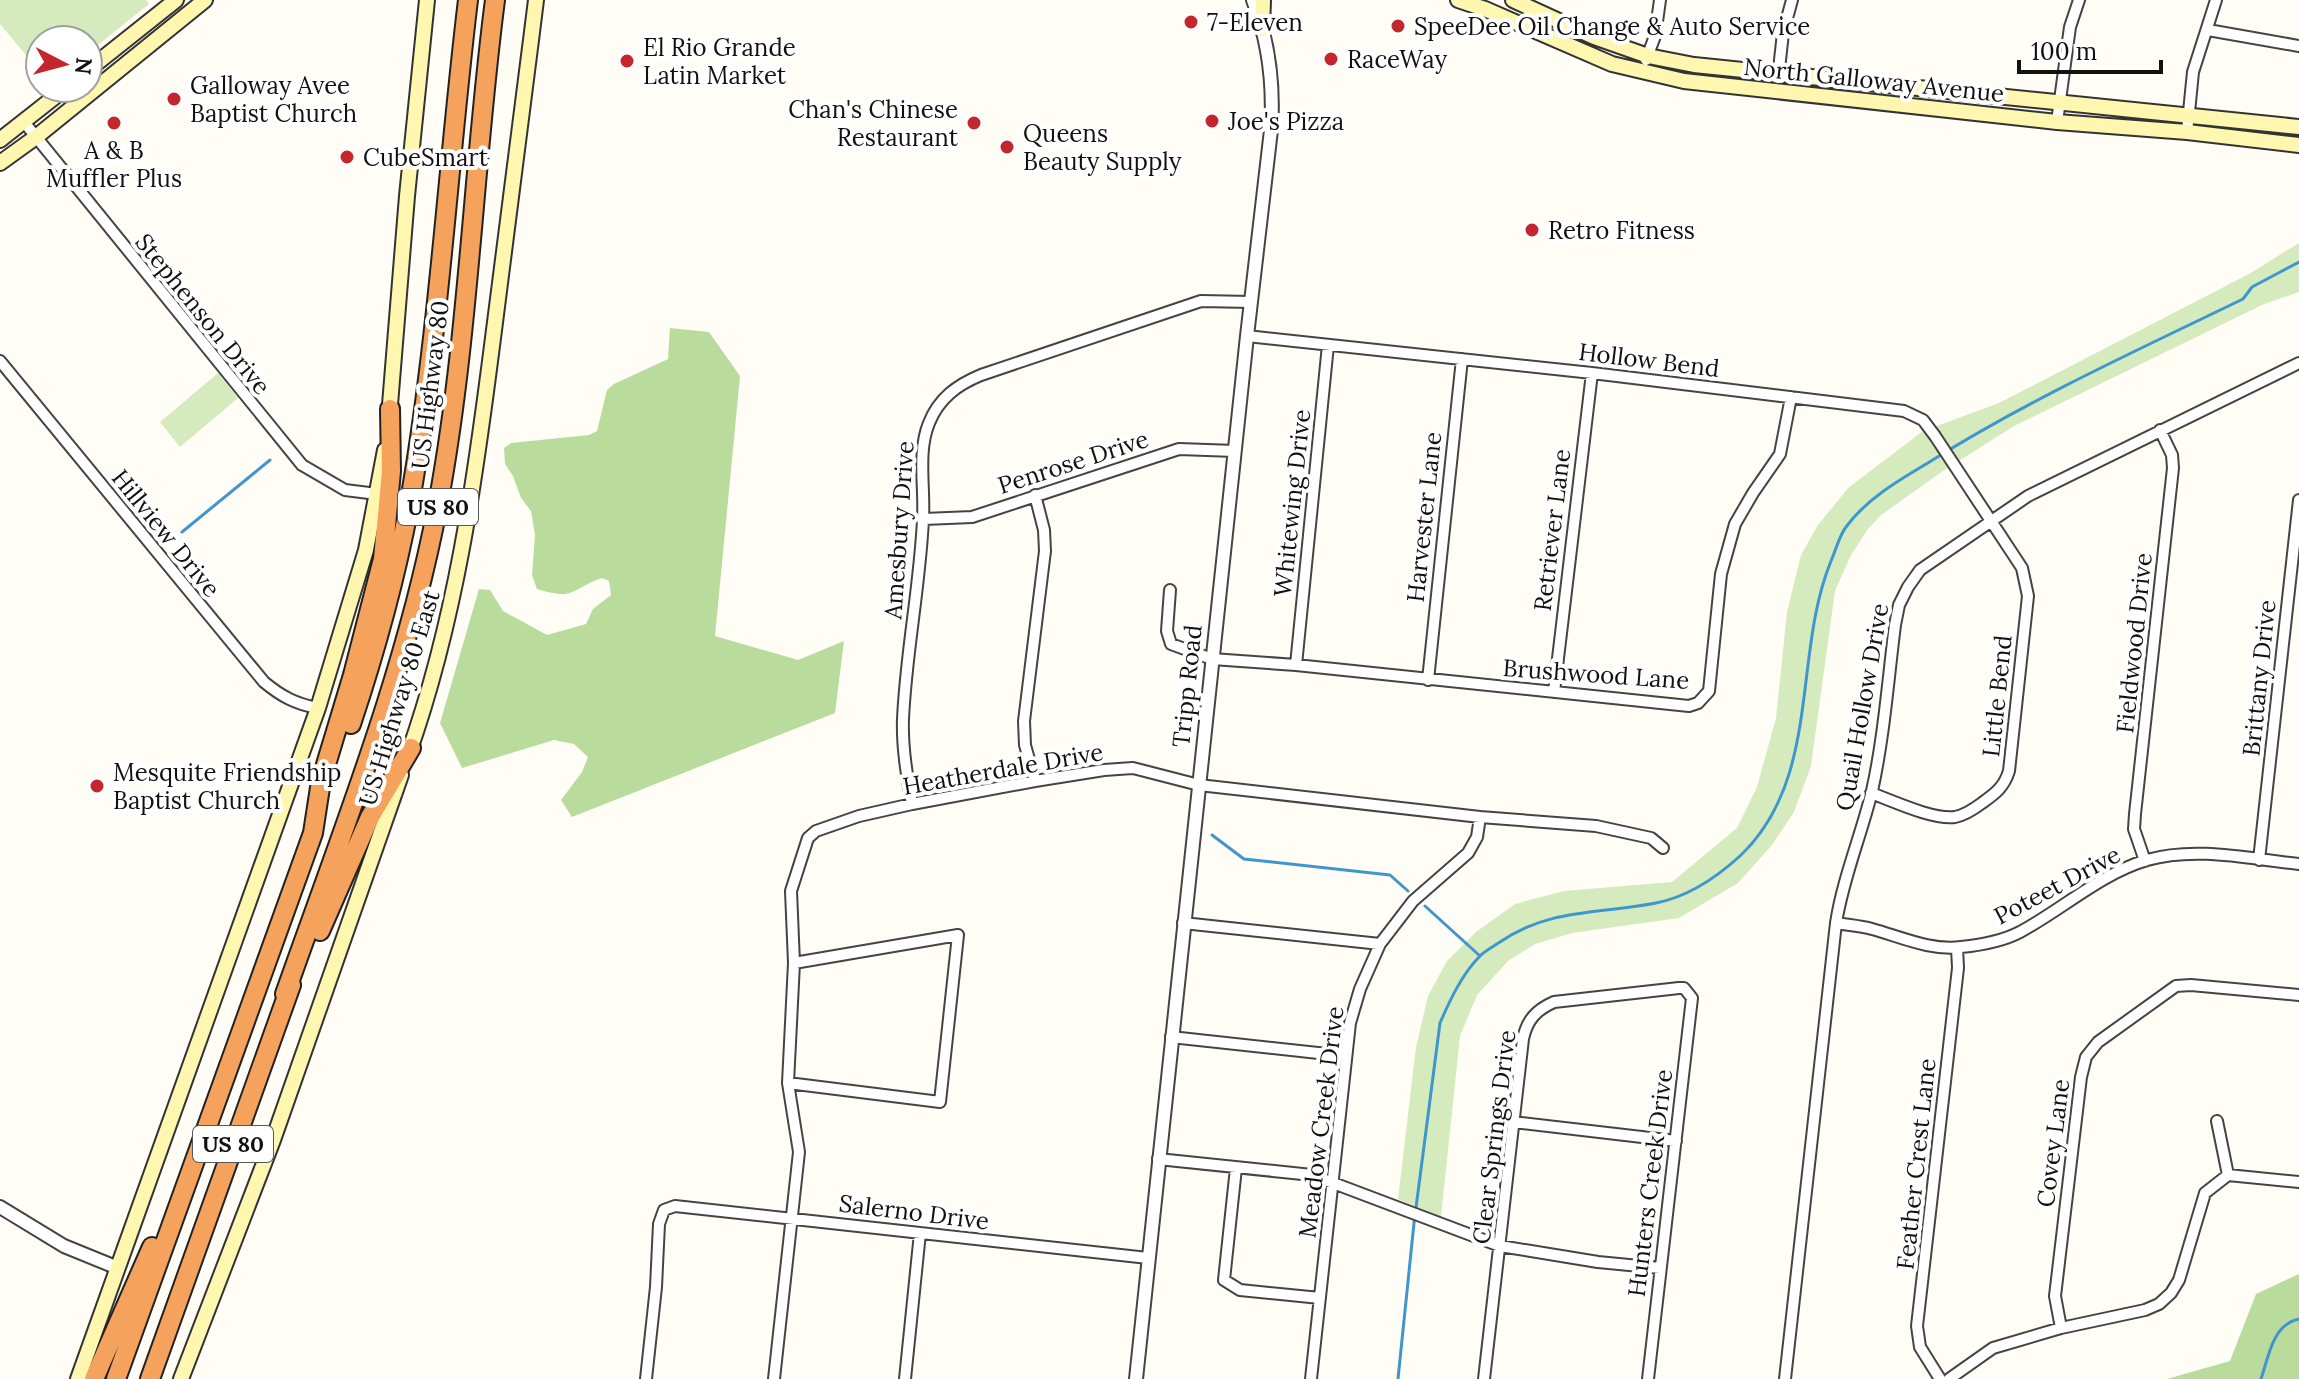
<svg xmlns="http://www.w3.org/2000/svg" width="2299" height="1379" font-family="Lora,serif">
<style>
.green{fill:#d5ebbd}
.forest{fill:#b9dc9c}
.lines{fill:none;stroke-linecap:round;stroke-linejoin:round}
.stream{stroke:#3f96cf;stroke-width:3}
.minor-casing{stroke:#444;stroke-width:14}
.tertiary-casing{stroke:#444;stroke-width:16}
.secondary-casing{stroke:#333;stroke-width:18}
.motorway-casing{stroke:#222;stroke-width:22}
.minor{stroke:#fff;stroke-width:10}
.tertiary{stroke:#fff;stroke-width:12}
.secondary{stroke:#fff6b0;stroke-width:14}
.motorway{stroke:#f5a25d;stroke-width:18}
.poi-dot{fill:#c4262e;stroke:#fff;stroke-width:3}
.labels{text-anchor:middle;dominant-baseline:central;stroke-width:8;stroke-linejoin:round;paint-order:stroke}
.shield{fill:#fff;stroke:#585858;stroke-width:2}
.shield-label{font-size:22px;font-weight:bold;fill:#111}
.poi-label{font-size:24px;fill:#111;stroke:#fff;text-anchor:start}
.street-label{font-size:24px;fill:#111;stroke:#fff}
</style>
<rect width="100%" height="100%" fill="#fffdf5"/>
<path class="green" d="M0,0h146l3,4 -61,49v-13h-48v32l-40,-48z
M2299,243v49l-35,12 -250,122 -74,47 -59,42 -13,14 -17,26 -16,36 -24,175 -17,46 -22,33 -34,38 -59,35 -107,15 -37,11 -27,17 -31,34 -17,41 -19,181 -43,-18 18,-152 12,-51 19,-35 29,-29 39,-28 49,-13 108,-9 65,-54 20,-41 19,-69 11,-106 14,-57 17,-30 30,-37 75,-57 76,-28 250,-129z
M218,373l20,25 -58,49 -20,-25z"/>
<path class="forest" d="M670,328l39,4 31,44 -25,260 83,24 46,-19 -9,72 -263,104 -11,-17 21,-28 6,-15 -14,-13 -20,-4 -92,28 -22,-45 39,-134 11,1 13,21 44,24 39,-11 7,-15 18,-14 -2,-14 -7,-3c-32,11 -26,23 -65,11l-5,-14 3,-40 -4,-24 -10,-13 -8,-22 -8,-12 -1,-16 7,-5 78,-8 8,-4 10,-41 7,-6 54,-25z
M2299,1274v105h-132l63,-18 26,-67z"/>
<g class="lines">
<path class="stream" d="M182,532l88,-72
M1212,835l32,24 146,16 18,16
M1425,906l55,50
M1398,1379l16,-156 26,-200c10,-23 22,-49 40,-67 5,-5 14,-10 20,-14 49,-34 101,-28 156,-39 31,-6 61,-26 84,-47 82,-78 52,-200 91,-295 5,-11 8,-25 15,-34 21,-29 55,-48 85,-66 99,-62 207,-111 312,-162l9,-12 47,-25
M2261,1379c8,-23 11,-54 38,-60"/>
<defs>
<path id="minor" d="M2208,30l91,16
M1646,60l9,-24 5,-36
M1778,78l5,-45 9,-33
M24,122l278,343 43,25 32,4
M2057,122l13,-95 9,-27
M2187,132l6,-60 23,-72
M1247,336l345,37 312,38 19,9 12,16 87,132 6,28 -19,175c-5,16 -13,22 -27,32 -8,6 -17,12 -27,14 -22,3 -62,-16 -84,-24
M0,361l264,321c17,14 31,22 54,26
M924,519l48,-2 207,-68 56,2
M1170,590l-3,41 4,13 41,15 84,6 393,41 9,-3 11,-12 12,-117 14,-50 18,-31 27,-39 11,-57
M1296,665l32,-320
M1428,680l34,-321
M1554,692l38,-319
M1035,781l-10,-36 -1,-24 21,-170 -1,-21 -9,-35
M912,804c-5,-28 -10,-56 -9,-85 3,-67 17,-133 20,-200 2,-31 -6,-67 6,-96 10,-25 28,-38 52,-48l220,-74 50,1
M2259,860l40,-360
M2145,861l-11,-32 1,-15 38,-346 -1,-13 -12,-25
M1183,923l197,21
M1836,923c12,2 25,3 36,6 29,8 59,22 89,18 20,-2 42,-6 59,-15 43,-23 80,-58 127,-72 49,-14 103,-1 152,4
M1171,1037l175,19
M788,1083l152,19 18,-167 -164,28
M2217,1121l11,54
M1513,1122l163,19
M1158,1159l154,16 188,71 98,16 62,6
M1236,1168l-12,112 16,10 80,8
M2061,1328l-6,-32 26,-219 5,-20 12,-15 78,-56 15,-1 108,10
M646,1379l10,-92 3,-63 5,-14 11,-4 473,52
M774,1379l25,-227 -11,-69 6,-120 -3,-72 17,-53 8,-7 43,-15 53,-12 123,-23 69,-11 29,-2 66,17 281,32 116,9 55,12 12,10
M905,1379l15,-146
M1311,1379l39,-356 10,-34 20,-45 33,-43 55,-48 9,-16 3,-20
M1484,1379l39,-340c4,-19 13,-29 31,-37l125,-14h5l8,10 -44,381
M1785,1379l51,-456c7,-45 25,-87 36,-132 12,-54 16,-111 23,-166l4,-20 9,-18 12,-17 108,-74 271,-133
M1940,1379l-20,-32 -3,-21 41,-358 -1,-20
M1949,1379l44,-31 68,-20 84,-18 14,-6 12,-11 8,-13 26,-87 23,-18 71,7"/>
<path id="tertiary" d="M0,1207l64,39 54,22
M1136,1379l111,-1043 24,-206c3,-44 -2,-88 -18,-130"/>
<path id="secondary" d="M1458,0l27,9 127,55 72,17 373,41 130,10 112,13
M1513,0l81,37 54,19 46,9 605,62
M1262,29l1,-29
M88,70l88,-70
M0,140l66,-52
M0,163l36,-26 169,-137
M389,417l18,-221 20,-196
M408,755c48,-135 67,-275 85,-417 14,-112 29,-225 43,-338
M78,1379l240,-671 48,-158 19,-100
M181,1379l92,-239 128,-365"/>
<path id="motorway" d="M351,724c25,-75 46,-151 60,-229 28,-163 37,-330 57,-495
M320,931l50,-114 41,-69
M285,994c56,-159 122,-324 153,-490 31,-166 35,-336 57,-504
M94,1379l58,-132
M116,1379l197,-546 8,-52 32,-106 30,-116 8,-88 -1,-62
M150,1379l141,-394"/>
</defs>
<use href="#minor" class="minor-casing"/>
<use href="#tertiary" class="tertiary-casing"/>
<use href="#secondary" class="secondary-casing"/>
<use href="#motorway" class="motorway-casing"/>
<use href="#minor" class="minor"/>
<use href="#tertiary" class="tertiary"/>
<use href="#secondary" class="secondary"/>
<use href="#motorway" class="motorway"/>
</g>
<g class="poi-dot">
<circle cx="1191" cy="22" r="8"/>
<circle cx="1398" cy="26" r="8"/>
<circle cx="1331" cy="59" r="8"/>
<circle cx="627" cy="61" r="8"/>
<circle cx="174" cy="99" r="8"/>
<circle cx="1212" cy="121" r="8"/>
<circle cx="114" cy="123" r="8"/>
<circle cx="974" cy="123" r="8"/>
<circle cx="1007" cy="147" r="8"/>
<circle cx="347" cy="157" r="8"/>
<circle cx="1532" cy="230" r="8"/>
<circle cx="97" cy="786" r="8"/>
</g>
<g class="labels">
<g class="shield">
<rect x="398" y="489" width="80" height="36" rx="6"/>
<rect x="193" y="1126" width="80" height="36" rx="6"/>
</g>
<g class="shield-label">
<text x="438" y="507">US 80</text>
<text x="233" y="1144">US 80</text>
</g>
<g class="poi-label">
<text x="1207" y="22">7-Eleven</text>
<text x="1414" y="26">SpeeDee Oil Change &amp; Auto Service</text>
<text x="643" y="47">El Rio Grande<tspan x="643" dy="28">Latin Market</tspan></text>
<text x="1347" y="59">RaceWay</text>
<text x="190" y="85">Galloway Avee<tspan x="190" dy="28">Baptist Church</tspan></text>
<text x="958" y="109" text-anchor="end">Chan's Chinese<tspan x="958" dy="28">Restaurant</tspan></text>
<text x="1228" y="121">Joe's Pizza</text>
<text x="1023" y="133">Queens<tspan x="1023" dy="28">Beauty Supply</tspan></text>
<text x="114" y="150" text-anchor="middle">A &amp; B<tspan x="114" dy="28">Muffler Plus</tspan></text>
<text x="363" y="157">CubeSmart</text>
<text x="1548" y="230">Retro Fitness</text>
<text x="113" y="772">Mesquite Friendship<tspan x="113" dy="28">Baptist Church</tspan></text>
</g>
<g class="street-label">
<text transform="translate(1874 80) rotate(6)">North Galloway Avenue</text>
<text transform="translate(203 314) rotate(51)">Stephenson Drive</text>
<text transform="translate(1649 360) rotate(7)">Hollow Bend</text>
<text transform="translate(430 385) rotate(-83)">US Highway 80</text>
<text transform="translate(1073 462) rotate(-18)">Penrose Drive</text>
<text transform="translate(1292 503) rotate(-84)">Whitewing Drive</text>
<text transform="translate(1424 517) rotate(-84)">Harvester Lane</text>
<text transform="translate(899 530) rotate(-86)">Amesbury Drive</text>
<text transform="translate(1552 530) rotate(-83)">Retriever Lane</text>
<text transform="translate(166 533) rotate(51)">Hillview Drive</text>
<text transform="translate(2134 643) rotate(-84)">Fieldwood Drive</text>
<text transform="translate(1596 674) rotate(4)">Brushwood Lane</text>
<text transform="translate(2259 678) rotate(-84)">Brittany Drive</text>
<text transform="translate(1187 686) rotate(-84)">Tripp Road</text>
<text transform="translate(1997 696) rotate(-84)">Little Bend</text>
<text transform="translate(399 698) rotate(-73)">US Highway 80 East</text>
<text transform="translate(1862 707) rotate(-80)">Quail Hollow Drive</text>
<text transform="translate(1003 769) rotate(-10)">Heatherdale Drive</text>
<text transform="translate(2057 885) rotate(-28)">Poteet Drive</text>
<text transform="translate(1321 1122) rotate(-83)">Meadow Creek Drive</text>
<text transform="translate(1494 1137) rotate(-83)">Clear Springs Drive</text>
<text transform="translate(2053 1143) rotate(-83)">Covey Lane</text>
<text transform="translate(1916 1164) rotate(-84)">Feather Crest Lane</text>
<text transform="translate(1650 1183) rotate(-83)">Hunters Creek Drive</text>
<text transform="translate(914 1212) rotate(7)">Salerno Drive</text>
</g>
</g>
<g transform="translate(64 64) rotate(96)"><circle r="38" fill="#ffffff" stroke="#a0a0a0" stroke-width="2"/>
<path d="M0-6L14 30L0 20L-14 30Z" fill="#c4262e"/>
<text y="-12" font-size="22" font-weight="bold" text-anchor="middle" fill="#111111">N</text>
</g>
<path d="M2019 60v12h142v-12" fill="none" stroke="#111111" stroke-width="4"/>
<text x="2031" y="60" font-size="24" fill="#111111" stroke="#ffffff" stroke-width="6" paint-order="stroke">100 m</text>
</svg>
